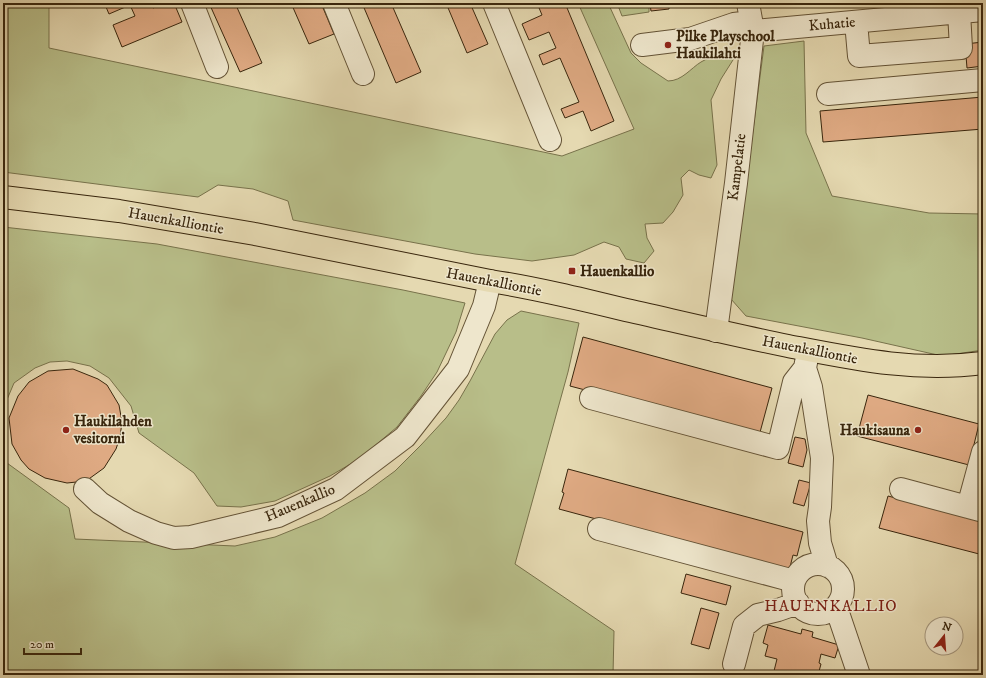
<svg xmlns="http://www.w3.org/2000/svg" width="986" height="678" font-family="'IM FELL DW Pica',serif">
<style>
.green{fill:#b8be89;stroke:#78724b}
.building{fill:#dfaa83;stroke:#39260d}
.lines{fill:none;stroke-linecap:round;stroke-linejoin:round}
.minor-casing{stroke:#645336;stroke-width:24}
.major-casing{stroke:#39260d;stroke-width:24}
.minor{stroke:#eee6cc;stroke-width:22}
.major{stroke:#e5d9b1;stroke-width:22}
.poi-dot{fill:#8f2418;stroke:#eee6cc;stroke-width:1.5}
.labels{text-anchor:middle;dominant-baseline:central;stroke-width:3;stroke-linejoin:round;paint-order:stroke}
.street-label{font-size:15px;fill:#39260d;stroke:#eee6cc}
.poi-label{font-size:15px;font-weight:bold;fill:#39260d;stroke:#eee6cc;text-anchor:start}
.neighbourhood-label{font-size:16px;letter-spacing:1px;fill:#7a1f14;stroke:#eee6cc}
</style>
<rect width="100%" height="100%" fill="#e5d9b1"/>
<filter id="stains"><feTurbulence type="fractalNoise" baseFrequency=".005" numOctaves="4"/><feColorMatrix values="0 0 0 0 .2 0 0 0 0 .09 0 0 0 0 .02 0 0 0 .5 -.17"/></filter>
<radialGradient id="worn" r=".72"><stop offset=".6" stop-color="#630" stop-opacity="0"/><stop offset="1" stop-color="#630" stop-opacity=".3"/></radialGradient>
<path class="green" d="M3,3h46v45l513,108 72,-27 -56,-126h30l23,50 10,10 27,18c14,0 23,-13 33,-19 12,-7 24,-9 37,-10l-17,27 -10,21 6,65 -6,13 -12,-3 -10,-5 -8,8 2,17 -10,17 -10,11 -18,1 2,14 7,13 -10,12 -18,-4 -7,-12 -15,-5 -30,13 -42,6 -57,-7 -182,-34 -5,-19 -35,-12 -35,-4 -20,12 -195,-25z
M617,3h32v9l-27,4z
M804,41l2,92 26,63 97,17 54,1v136l-41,6 -80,-18 -116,-22 -15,-17 33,-253z
M3,227l154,17 246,46 62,13 -9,29 -19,40 -16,24 -24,31 -38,32 -29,17 -55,25 -34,6 -24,-1 -23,-33 -55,-40 -8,-27 -22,-28 -19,-12 -23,-5 -17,1 -15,6 -21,15 -11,26z
M521,311l58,12 -11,49 -53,192 99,67 -1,44h-610v-230l4,18 62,45 6,31 160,7 40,-9 47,-19 43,-25 30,-22 26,-26 25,-27 13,-18 11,-19 25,-47 12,-14z"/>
<path class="building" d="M116,3h35l2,5 14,-5h7l8,19 -60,25 -9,-22 22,-9 -5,-11 -21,9 -3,-7z
M209,3h26l27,60 -22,9z
M291,3h30l13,31 -25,10z
M362,3h29l30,69 -25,11z
M446,3h24l18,41 -21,9z
M537,3h28l49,118 -23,10 -8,-20 -18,7 -4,-9 18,-7 -19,-44 -17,7 -4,-10 17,-7 -7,-16 -20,8 -7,-16 20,-9z
M658,3h11v6l-18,2 -1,-7z
M676,3h18v2l-18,2z
M983,42v24l-16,2 -2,-24z
M983,97v32l-160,13 -3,-31z
M583,337l189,51 -13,48 -189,-50z
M73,369l25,10 9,6 12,20 3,17 -2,15 -4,12 -12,19 -18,13 -19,2 -22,-5 -16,-9 -8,-9 -9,-16 -3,-26 9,-22 11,-14 19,-11z
M868,395l111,29 -10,41 -112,-29z
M795,437l10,2 2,11 -4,17 -15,-4z
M568,469l235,63 -6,24 -4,-1 -4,16 -230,-62 5,-16 -2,-1z
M799,480l12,3 -7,23 -11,-3z
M888,496l95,25v34l-104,-27z
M686,574l45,12 -5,19 -45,-12z
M701,608l18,5 -10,36 -18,-5z
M768,625l33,9 1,-5 11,3 -1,5 27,8 -4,13 -14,-4 -2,9 2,1 -3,11h-45l4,-16 -12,-3 3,-11 -5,-2z"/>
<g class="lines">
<defs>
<path id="minor" d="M192,3l25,64
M334,3l29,71
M494,3l56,137
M856,22l3,34 102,-8 -2,-36
M753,31l230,-21
M642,45l48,-6 44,-15 17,-2
M828,94l155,-14
M716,331l20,-148 17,-152 -5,-28
M807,357l-2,11 6,19 11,71 -2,49 -2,14 2,22 7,23
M591,398l187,50 16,-66 11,-14
M85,489l15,14 29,18 27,12 18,5 17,-1 87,-21 58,-27 69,-52 53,-68 26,-63 6,-25
M901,489l82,22
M968,507l15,-55
M599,529l195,52
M793 589a25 25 0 1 1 50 0a25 25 0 1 1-50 0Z
M836,607l23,68
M734,664l10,-38 14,-11 20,-5 20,-7"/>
<path id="major" d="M3,197l116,14 136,23 235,47c46,7 91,18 136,29 54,12 108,25 162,36 67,13 127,26 195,17"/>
</defs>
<use href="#minor" class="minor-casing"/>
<use href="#major" class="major-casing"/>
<use href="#minor" class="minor"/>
<use href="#major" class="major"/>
</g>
<g class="poi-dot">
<circle cx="668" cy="45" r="4"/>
<rect x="568" y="267" width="8" height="8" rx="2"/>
<circle cx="66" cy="430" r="4"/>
<circle cx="918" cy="430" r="4"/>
</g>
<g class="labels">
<g class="street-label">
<text transform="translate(832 24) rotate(-5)">Kuhatie</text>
<text transform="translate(737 167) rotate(-83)">Kampelatie</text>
<text transform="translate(176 221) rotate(10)">Hauenkalliontie</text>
<text transform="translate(494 282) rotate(11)">Hauenkalliontie</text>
<text transform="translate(810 350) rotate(11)">Hauenkalliontie</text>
<text transform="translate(300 503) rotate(-23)">Hauenkallio</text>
</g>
<g class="poi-label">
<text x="676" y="36">Pilke Playschool<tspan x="676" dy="17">Haukilahti</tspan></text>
<text x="580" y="271">Hauenkallio</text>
<text x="74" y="421">Haukilahden<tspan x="74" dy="17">vesitorni</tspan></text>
<text x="910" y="430" text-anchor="end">Haukisauna</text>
</g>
<g class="neighbourhood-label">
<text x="831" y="606">HAUENKALLIO</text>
</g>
</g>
<rect width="986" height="678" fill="none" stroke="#e5d9b1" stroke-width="16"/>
<rect x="4" y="4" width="978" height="670" fill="none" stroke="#39260d" stroke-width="2"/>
<rect x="8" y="8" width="970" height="662" fill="none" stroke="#39260d"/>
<g transform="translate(944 636) rotate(17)"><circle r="19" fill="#eee6cc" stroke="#a69980"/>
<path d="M0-3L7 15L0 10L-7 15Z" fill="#8f2418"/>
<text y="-6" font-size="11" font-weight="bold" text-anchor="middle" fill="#39260d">N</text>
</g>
<path d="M24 648v6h57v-6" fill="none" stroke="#39260d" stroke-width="2"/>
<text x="30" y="648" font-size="12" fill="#39260d" stroke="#eee6cc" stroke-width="3" paint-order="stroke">20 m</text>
<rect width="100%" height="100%" filter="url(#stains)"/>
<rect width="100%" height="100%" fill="url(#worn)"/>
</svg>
